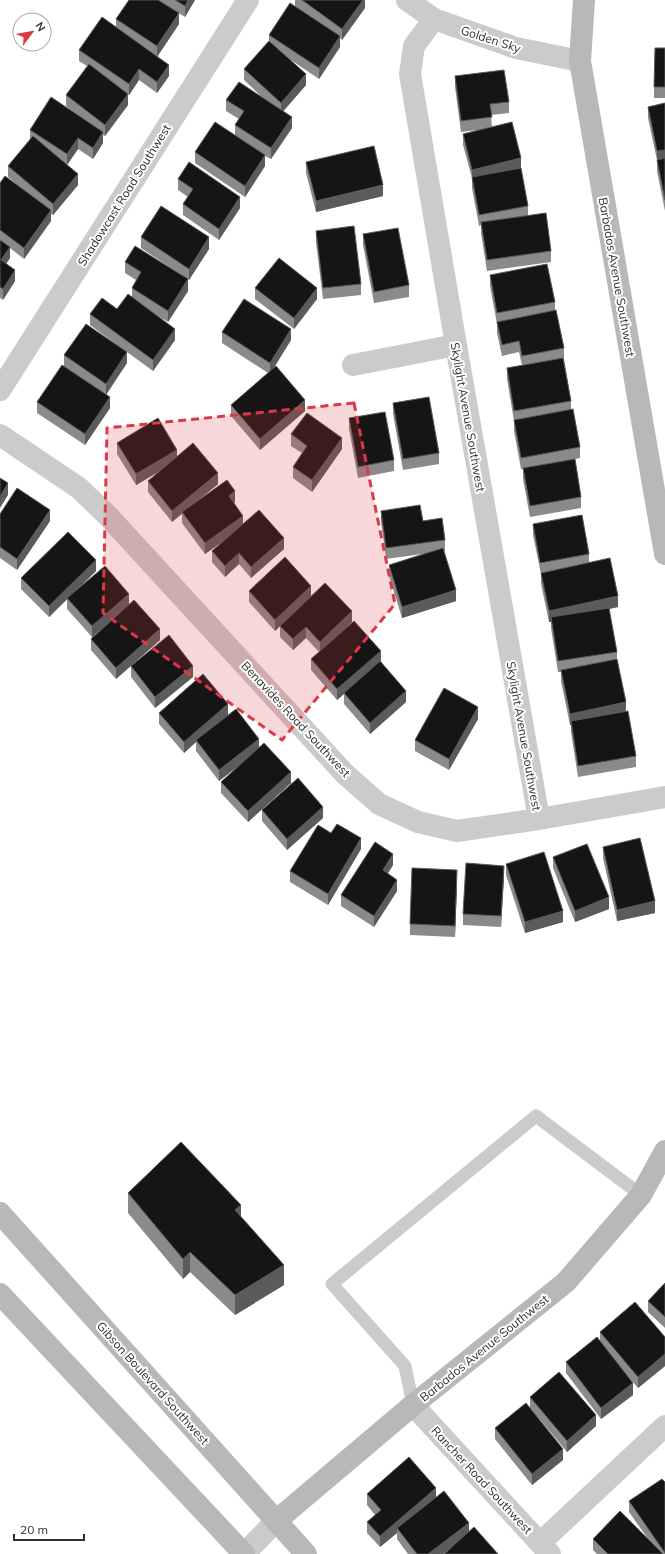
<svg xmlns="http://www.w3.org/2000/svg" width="665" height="1554" font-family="Mulish,sans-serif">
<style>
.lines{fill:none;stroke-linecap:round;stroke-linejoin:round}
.lane{stroke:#cbcbcb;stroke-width:13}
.street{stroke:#cbcbcb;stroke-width:22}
.secondary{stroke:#b8b8b8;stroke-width:22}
.wall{fill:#8a8a8a}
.shaded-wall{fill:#5b5b5b}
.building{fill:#151515;stroke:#5b5b5b}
.marked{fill:#dc3947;fill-opacity:0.2;stroke:#dc3947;stroke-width:3;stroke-dasharray:8 5;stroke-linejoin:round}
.labels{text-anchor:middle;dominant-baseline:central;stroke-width:4;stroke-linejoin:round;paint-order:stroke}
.street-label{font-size:12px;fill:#2e2e2e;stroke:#fff}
</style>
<rect width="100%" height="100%" fill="#fff"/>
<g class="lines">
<path class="lane" d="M413,1405l-8,-39 -73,-82 204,-168 105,79"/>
<path class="street" d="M407,0l27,19 82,29 64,13
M434,19l-20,27 -4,28 46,271 83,474
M353,365l103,-20
M0,390l248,-390
M0,435l79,53 30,29 236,257 34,30 39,18 39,9 82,-12 126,-22
M413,1405l137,149
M540,1543l125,-117
M244,1554l32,-33"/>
<path class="secondary" d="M584,0l-4,61 85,493
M0,1213l306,341
M0,1294l244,260
M276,1521l137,-116 153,-123 75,-87 24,-44"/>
</g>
<path class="wall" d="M129,0h66l-10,17 -14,-9 8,16 -22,33 12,19 -12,17 -18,-13 -10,15h-1v10l-23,31 -2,-1v8l-10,16 -15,-10 -11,16 11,20 -25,30 -2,-1v7l-27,38 -14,-11v10l-4,6 9,17 -12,19 -3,-2v-115l21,5 -13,-11v-11l22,-27v-9l44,-17 -8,-7v-11l21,-29 -8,-5v-11l37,-22v-9z
M295,0h70v8l-23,32 -2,-2v9l-21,32 -28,-19 15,25 -23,26 9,17 -21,31 -6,-3v10l-20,31 -50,-34v-11l40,-17v-10l4,-6 -13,-8v-11l37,-2 -19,-18v-11l25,-28v-6l26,-29z
M665,48v50h-11v-11z
M455,76l54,26v11l-18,2 1,12 29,42 7,37v9l23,36v11l-64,9 -6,-38v-8l-2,1 -7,-38v-10l-9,-33v-11l14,-4 -16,2 -6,-45z
M665,103v108l-8,-40v-11l-9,-42v-11z
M306,162l77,34 -67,16 -10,-39z
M178,179l62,29 -21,32 -36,-25v-11l5,-7 -10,-7z
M316,231l45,53v11l-38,4 -7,-57z
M363,234l46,51v12l-35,6 -11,-58z
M141,237l68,12 -20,31 -48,-32z
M125,262l63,29 -20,31 -15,-9 22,27 -22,31 -26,-19v11l-21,31 4,14 -25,37 -48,-32v-11l27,-36v-11l57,-7 -31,-23v-11l27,-5 15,-12v-9l4,-8 -11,-7z
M490,275l65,27v8l9,38v11l7,42v9l9,37v11l-5,1 6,38v11l-51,9 -7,-38v-10h-2l-7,-38v-10l-7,-42v-11l15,-3 -3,-13 -17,4 -5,-23v-9l-7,-38z
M255,288l62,11 -23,30 -39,-30z
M222,332l69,8 -18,29 32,42 -45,39 -29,-34v-11l37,-32 -46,-30z
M393,403l46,50v11l-36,6 -10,-56z
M349,418l45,42v11l-36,7 -9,-49z
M291,434l51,15 -30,43 -19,-14v-11l9,-14 -11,-7z
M117,443l60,14 41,27 -27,22 44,-4 -1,1 9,21 41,25 -33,29 -12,-14 -14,13 -13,-15v-11l14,-12 -21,15 -23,-31v-10l-10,9 -24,-30v-11l12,-10 -24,14 -19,-31z
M381,511l42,10 22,19v11l-1,1 12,49 -54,17 -13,-42v-11l33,-11 -36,5 -5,-37z
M0,514l50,7 -33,49 -17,-12z
M533,524l56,30v8l29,45 -9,2 8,43v7l9,53 10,44v11l-58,10 -7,-45v-7h-1l-9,-44v-9h-3l-7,-44v-6h-2l-8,-38v-10l-8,-39z
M96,571l-20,20 53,14 31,35 -28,25 61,12 -38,31 -24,-31v-11l-15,13 -25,-29v-11l1,-2 -25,-28v-10l-18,18 -28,-28v-11z
M249,591l62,5 41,26 -15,15 44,25 25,40 -36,32 -26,-30v-10l-7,6 -26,-30v-11l8,-7 -13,-14 -13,12 -13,-13v-11l-5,5 -26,-29z
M159,713l69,2 31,32 32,36 -43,39 -27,-29v-11l17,-16 -19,15 -23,-30v-9l-12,11 -25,-29z
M478,719l-29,51 -34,-19v-11z
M262,810l61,8 -36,32 -25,-29z
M331,833l30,16 -33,56 -38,-23v-11z
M603,847l52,66 -38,8 -14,-63z
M553,857l56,52 -34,13 -22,-54z
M506,864l57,58 -38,11 -19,-58z
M393,865l-5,8 9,18 -23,36 -33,-21v-11z
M504,877l-3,50 -38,-2v-11z
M457,881l-2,56 -45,-2v-11z
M128,1193l113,25 43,67 -49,30 -45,-43 -7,7 -55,-66z
M665,1283v45l-17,-16v-11z
M600,1332l65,5v29l-27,22 -20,-23 15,30 -32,24 -35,-46v-11l34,-21z
M530,1397l66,29 -29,26 -30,-36 26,44 -31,25 -37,-46v-11l35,-20z
M665,1472v82h-68l-4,-4v-11h55l-19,-27v-11l36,-19z
M367,1494l69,3 16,49 -9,8h-35l-11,-15v-6l-17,14 -13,-14v-11l8,-7 -8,-10z"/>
<path class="shaded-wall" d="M188,0h7l-10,17v-11z
M363,0h2v8l-23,32v-11z
M179,13v11l-22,33v-11z
M340,36v11l-21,32v-11z
M169,65v11l-12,17v-11z
M139,69v11l-10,15v-11z
M306,74v11l-25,29v-11z
M128,94v11l-23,31v-11z
M292,117v11l-21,31v-11z
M103,132v11l-10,16v-11z
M78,138v11l-11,16v-11z
M665,150v11l-8,1v-11z
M265,155v11l-20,31v-11z
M521,158v11l-49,12v-11z
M78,174v11l-25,30v-11z
M383,185v11l-67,16v-11z
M240,197v11l-21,32v-11z
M51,210v11l-27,38v-11z
M209,237v12l-20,31v-11z
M10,247v11l-9,13v-11z
M15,270v11l-12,19v-11z
M188,279v12l-20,31v-11z
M317,288v11l-23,30v-11z
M175,329v11l-22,31v-11z
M291,329v11l-21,34v-11z
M127,352v11l-21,32v-11z
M110,397v11l-25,37v-11z
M305,400v11l-45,39v-11z
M342,438v11l-30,43v-12z
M177,450v11l-41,24v-11z
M218,473v11l-46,38v-11z
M8,483v12l-8,13v-11z
M235,491v11l-6,5v-11z
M50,510v11l-33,49v-11z
M243,516v11l-38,27v-11z
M284,538v11l-33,29v-11z
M239,553v11l-14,13v-11z
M96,560v11l-47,46v-11z
M311,586v11l-36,34v-11z
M456,590v11l-54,17v-11z
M129,594v11l-37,32v-11z
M618,596v11l-66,14 -1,-4v5h-2v-11z
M352,611v11l-32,31v-11z
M306,627v11l-13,12v-11z
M160,629v11l-44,39v-11z
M381,651v11l-37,31v1l-7,6v-11z
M193,666v11l-38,31v-11z
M406,691v11l-36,32v-11z
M626,702v11l-55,8v4h-1v-11z
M228,704v11l-32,25v2l-12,11v-11z
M478,707v12l-29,51v-11z
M259,739v11l-40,31v-11z
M291,772v11l-43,39v-11z
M323,807v11l-36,32v-11z
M361,838v11l-33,56v-11z
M393,854v11l-10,16v-11z
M504,866v11l-3,50v-11z
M457,870v11l-2,56v-11z
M397,880v11l-23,36v-11z
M609,897v12l-34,13v-11z
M655,901v12l-38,8v-11z
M563,911v11l-38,11v-11z
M241,1205v20l-6,-15z
M190,1252v20l-7,7v-20z
M284,1265v20l-49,30v-20z
M665,1354v12l-27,22v-11z
M633,1383v12l-32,24v-11z
M596,1415v11l-29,26v-11z
M563,1449v11l-31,25v-11z
M436,1488v11l-39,29v5l-17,14v-11z
M469,1523v11l-26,20h-15z"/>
<path class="building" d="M129,0h29l21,13 -22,33 -41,-27z
M175,0h13l-3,6z
M302,0h61l-21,29z
M290,3l50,33 -21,32 -50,-33z
M102,17l67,48 -12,17 -18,-13 -10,15 -50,-34z
M269,41l37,33 -25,29 -37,-34z
M655,48h10v39h-11z
M89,64l39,30 -23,31 -39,-30z
M504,70l5,32 -19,2 2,13 -31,4 -6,-45z
M239,82l53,35 -21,31 -36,-23 9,-14 -18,-11z
M51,97l52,35 -10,16 -15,-10 -11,16 -37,-24z
M665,103v47l-8,1 -9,-44z
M215,122l50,33 -20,31 -50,-34z
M512,122l9,36 -49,12 -9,-36z
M33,136l45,38 -25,30 -45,-38z
M374,146l9,39 -67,16 -10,-39z
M665,158v42l-8,-40z
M189,162l51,35 -21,32 -36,-25 10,-15 -15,-10z
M521,168l7,38 -49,9 -7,-38z
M5,176l46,34 -27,38 -24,-18v-47z
M161,206l48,31 -20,32 -48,-32z
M546,213l5,38 -64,9 -6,-38z
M354,226l7,58 -38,4 -7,-57z
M398,228l11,57 -35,7 -11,-58z
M0,240l10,7 -9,13 14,10 -12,19 -3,-2z
M135,246l53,33 -20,32 -36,-23 9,-16 -16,-10z
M279,258l38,30 -23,30 -39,-30z
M547,264l8,38 -58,11 -7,-38z
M128,294l47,35 -22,31 -63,-46 12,-16 15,11z
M244,299l47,30 -21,34 -48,-31z
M556,310l8,38 -42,8 -3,-15 -17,4 -5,-23z
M86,324l41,28 -21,32 -42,-29z
M563,358l8,43 -57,10 -7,-43z
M62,365l48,32 -25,37 -48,-32z
M276,366l29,34 -45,39 -29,-34z
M429,397l10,56 -36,6 -10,-56z
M573,409l7,38 -59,11 -7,-38z
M385,412l9,48 -36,7 -9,-49z
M307,413l35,25 -30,42 -19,-13 14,-21 -16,-12z
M158,418l19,32 -41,24 -19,-31z
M193,443l25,30 -46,38 -24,-30z
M575,459l6,38 -51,9 -7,-38z
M0,478l8,5 -8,14z
M227,480l8,11 -6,5 14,20 -38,27 -23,-31z
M17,488l33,22 -33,49 -17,-12v-33z
M420,505l3,16 19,-3 3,22 -59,8 -5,-37z
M259,510l25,28 -33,29 -12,-14 -14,13 -13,-15z
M582,515l7,39 -49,9 -7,-39z
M68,532l28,28 -47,46 -28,-28z
M443,548l13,42 -54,17 -13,-42z
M285,557l26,29 -36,34 -26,-29z
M610,558l8,38 -69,15 -8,-38z
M105,566l24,28 -37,32 -25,-28z
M325,583l27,28 -32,31 -14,-15 -13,12 -13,-13z
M134,600l26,29 -44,39 -25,-29z
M609,608l8,44 -59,9 -7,-44z
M354,621l27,30 -44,38 -26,-30z
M169,635l24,31 -38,31 -24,-31z
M617,659l9,43 -56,12 -9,-44z
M380,661l26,30 -36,32 -26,-30z
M203,674l25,30 -44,38 -25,-29z
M444,688l34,19 -29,52 -34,-19z
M236,709l23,30 -40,31 -23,-30z
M628,711l8,45 -58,10 -7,-45z
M264,743l27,29 -43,39 -27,-29z
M298,778l25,29 -36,32 -25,-29z
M337,824l24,14 -33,56 -38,-23 28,-46 13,8z
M640,838l15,63 -38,9 -14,-63z
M375,842l18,12 -10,16 14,10 -23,36 -33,-21z
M587,844l22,53 -34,14 -22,-54z
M544,852l19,59 -38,11 -19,-58z
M466,863l38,3 -3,50 -38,-2z
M412,868l45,2 -2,56 -45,-2z
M181,1142l60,63 -6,5 49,55 -49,30 -45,-43 -7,7 -55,-66z
M665,1283v34l-17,-16z
M635,1302l30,35v17l-27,23 -38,-45z
M597,1337l36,46 -32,25 -35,-46z
M559,1372l37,43 -29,26 -37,-44z
M526,1403l37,46 -31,25 -37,-46z
M409,1457l27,31 -56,48 -13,-14 14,-12 -14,-16z
M662,1479l3,3v71l-36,-52z
M444,1491l25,32 -41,31h-11l-20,-26z
M620,1511l43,43h-55l-15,-15z
M474,1527l24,27h-54z"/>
<path class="marked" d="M354,403l41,201 -113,136 -179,-127 4,-185z"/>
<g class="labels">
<g class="street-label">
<text transform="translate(491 39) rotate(18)">Golden Sky</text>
<text transform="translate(124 195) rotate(-58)">Shadowcast Road Southwest</text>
<text transform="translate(617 277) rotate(80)">Barbados Avenue Southwest</text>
<text transform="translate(468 417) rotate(80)">Skylight Avenue Southwest</text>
<text transform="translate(296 719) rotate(47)">Benavides Road Southwest</text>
<text transform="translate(524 736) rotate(80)">Skylight Avenue Southwest</text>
<text transform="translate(484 1348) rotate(-39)">Barbados Avenue Southwest</text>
<text transform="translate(153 1383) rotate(48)">Gibson Boulevard Southwest</text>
<text transform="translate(482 1480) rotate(47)">Rancher Road Southwest</text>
</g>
</g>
<g transform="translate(32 32) rotate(58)"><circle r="19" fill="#ffffff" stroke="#ababab"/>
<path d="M0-3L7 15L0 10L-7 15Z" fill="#dc3947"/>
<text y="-6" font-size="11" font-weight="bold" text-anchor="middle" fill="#2e2e2e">N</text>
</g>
<path d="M14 1534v6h70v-6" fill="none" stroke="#2e2e2e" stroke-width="2"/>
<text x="20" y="1534" font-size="12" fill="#2e2e2e" stroke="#ffffff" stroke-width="3" paint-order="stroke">20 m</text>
</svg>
